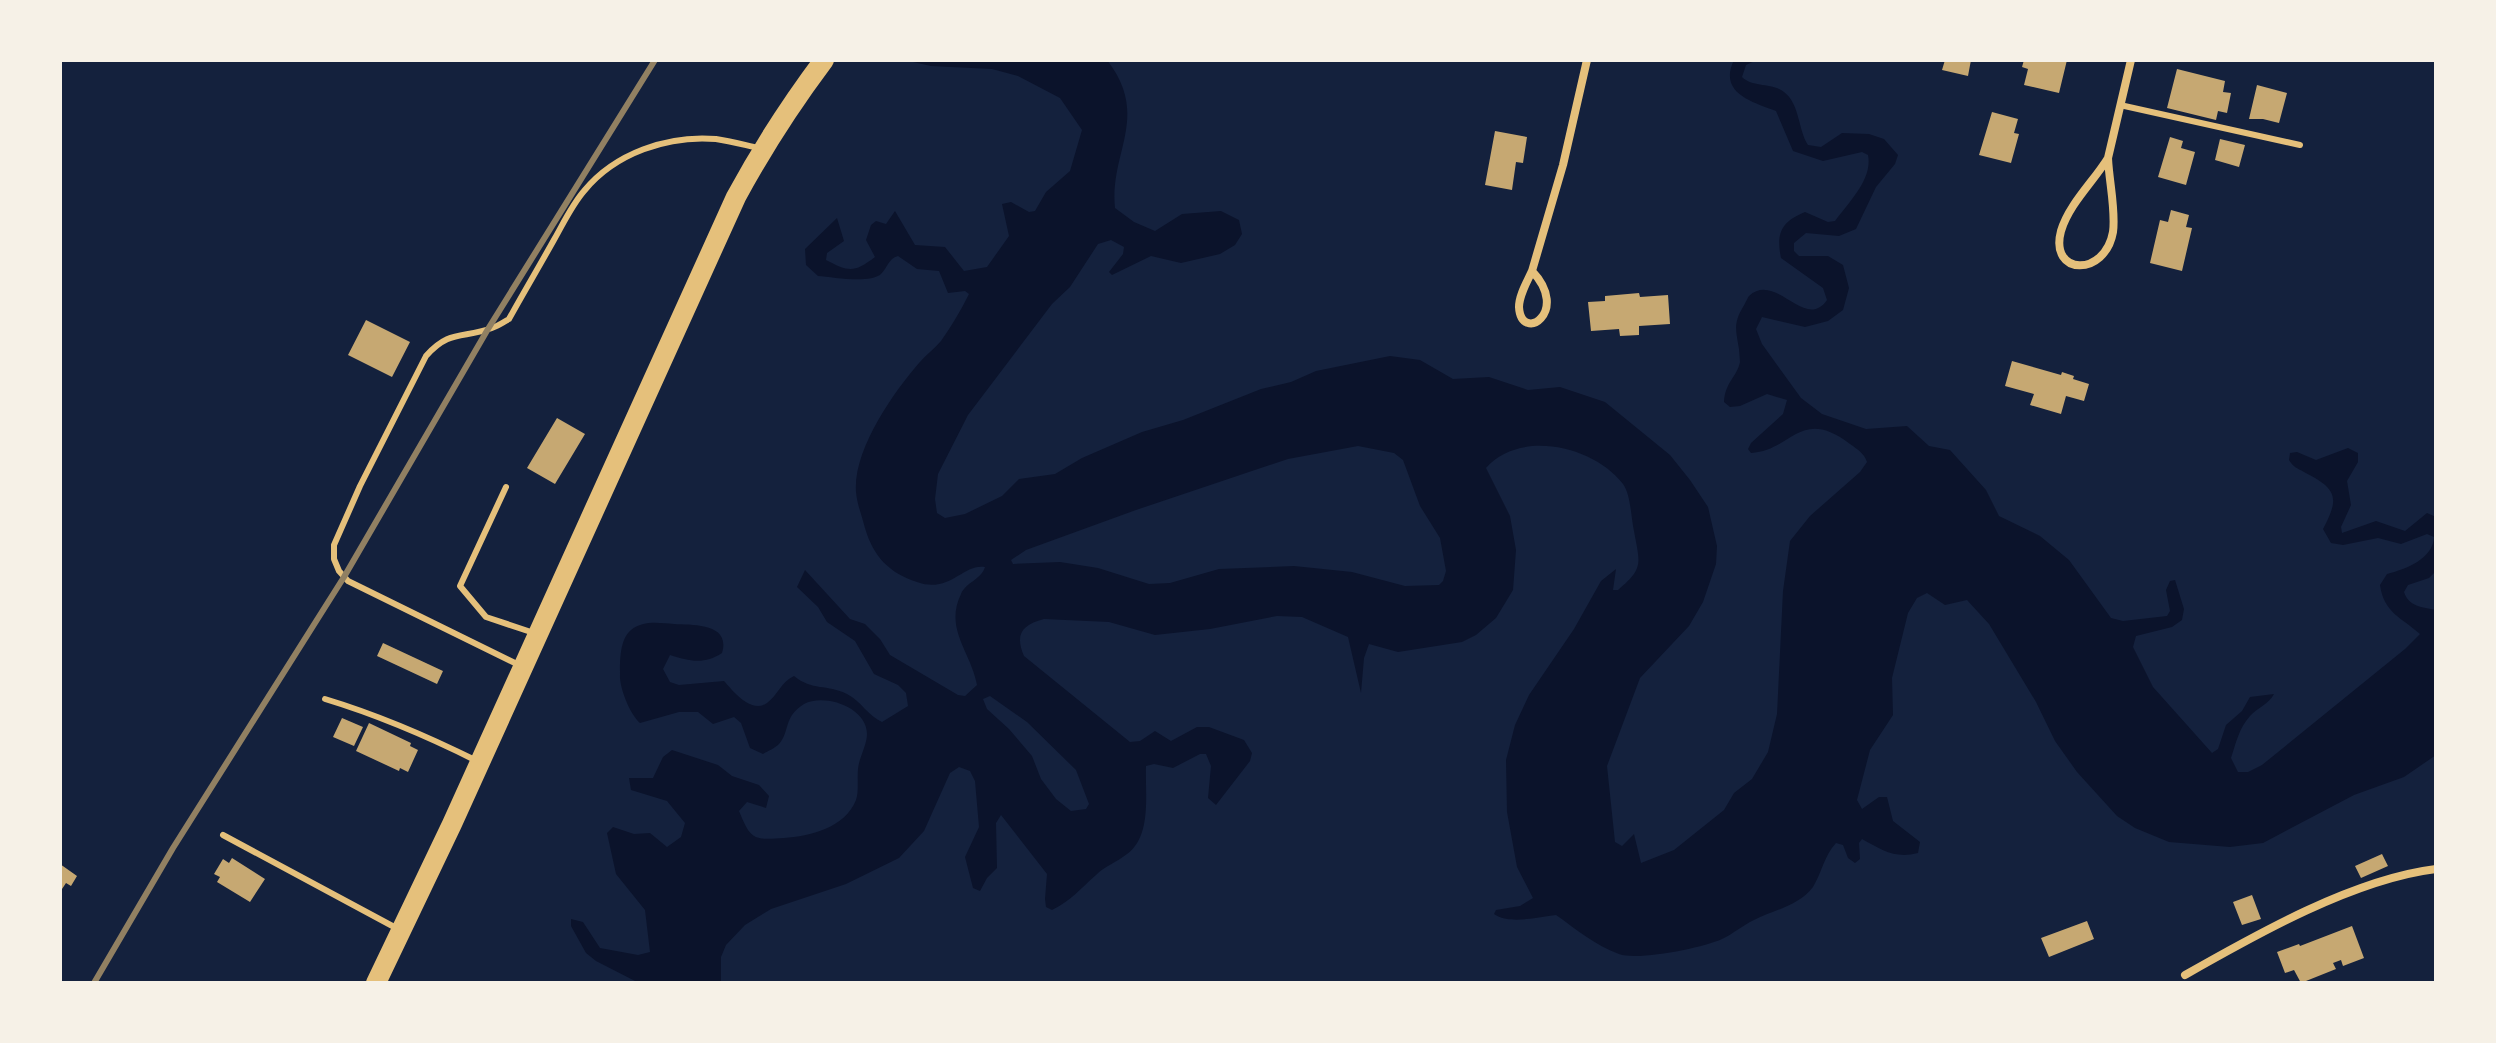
<svg xmlns="http://www.w3.org/2000/svg" width="2496" height="1043" font-family="Rubik,sans-serif">
<style>
.water{fill:#0b132b;fill-rule:evenodd}
.building{fill:#c6a872}
.lines{fill:none;stroke-linecap:round;stroke-linejoin:round}
.service{stroke:#e5c07b;stroke-width:6}
.minor{stroke:#e5c07b;stroke-width:8}
.primary{stroke:#e5c07b;stroke-width:20}
.rail{stroke:#918062;stroke-width:6}
</style>
<rect width="100%" height="100%" fill="#14213d"/>
<path class="water" d="M904,60h203c44,57 2,92 8,148l19,14 21,9 27,-17 39,-3 18,9 3,14 -7,11 -15,9 -39,9 -30,-7 -39,19 -3,-3 14,-18 1,-7 -13,-7 -13,4 -28,43 -18,17 -84,111 -30,59 -3,25 2,14 8,5 20,-4 37,-18 17,-17 36,-5 27,-16 60,-26 41,-12 78,-31 30,-7 25,-11 74,-15 30,4 33,19 36,-2 39,13 32,-3 45,15 65,53 20,25 18,27 9,39 -1,18 -13,38 -14,24 -49,52 -33,88 8,76 7,4 12,-12 7,29 33,-13 50,-40 10,-17 18,-14 16,-27 9,-38 6,-123 7,-50 20,-25 50,-44 7,-10c-3,-9 -10,-13 -17,-18 -50,-38 -58,7 -99,9l-3,-4 3,-6 32,-29 4,-14 -20,-6 -27,12 -10,1 -6,-5c1,-20 13,-25 16,-40 0,-2 -1,-12 -1,-13 -3,-19 -6,-25 4,-42 1,-1 5,-10 6,-11 27,-25 56,36 78,4l-4,-12 -42,-30c-5,-25 0,-36 24,-46l23,10 7,-1c13,-18 38,-42 33,-66l-6,-3 -39,9 -30,-10 -17,-40c-24,-9 -58,-18 -42,-51h23l-11,5 -4,12c11,11 29,5 42,15 16,12 14,38 24,53l13,2 21,-14 27,1 15,5 14,16 -3,9 -19,23 -20,42 -17,7 -33,-3 -12,10v8l5,5h29l15,9 6,23 -6,22 -15,11 -23,6 -43,-10 -6,12 6,15 39,54 21,16 44,15 41,-3 22,20 21,4 36,40 13,26 41,20 29,24 42,58 12,3 44,-5 3,-5 -4,-21 4,-9 5,-1 9,29 -2,11 -10,7 -36,9 -3,11 20,40 59,66 6,-4 8,-24 16,-14 8,-14 24,-3c-5,10 -17,14 -24,22 -11,12 -14,27 -19,42l7,14h10l14,-7 143,-116 15,-15c-19,-17 -36,-21 -40,-49l7,-11c19,-5 46,-15 47,-37l-7,-3 -26,10 -23,-6 -35,7 -12,-2 -8,-14c17,-32 14,-40 -19,-57 -7,-4 -11,-5 -15,-12l1,-7 7,-1 19,8 32,-12 10,5v9l-11,19 4,24 -10,22 1,6 34,-12 29,10 22,-18 9,4v54l-7,7 -21,7 -4,7c5,15 18,15 32,18v145l-32,22 -50,18 -91,48 -33,4 -61,-5 -34,-14 -18,-12 -40,-44 -22,-31 -19,-39 -47,-78 -22,-24 -22,5 -18,-12 -10,5 -9,15 -16,65 1,37 -23,35 -13,50 5,9 17,-12h8l6,24 27,21 -2,11c-23,6 -36,-3 -56,-14l-3,4 1,16 -5,4 -7,-5 -5,-13 -7,-2c-12,13 -14,29 -23,44 -14,19 -40,23 -59,33 -11,5 -21,14 -32,19 -20,9 -84,22 -103,15 -23,-8 -43,-25 -63,-39 -19,2 -46,10 -62,-1l2,-4 24,-4 13,-8 -16,-31 -10,-55 -1,-52 9,-35 14,-30 45,-66 27,-48 15,-12 -3,21h5c26,-22 22,-26 16,-59 -3,-13 -3,-36 -11,-47 -29,-38 -103,-55 -137,-16l24,48 6,34 -3,40 -17,28 -20,17 -14,7 -64,10 -29,-8 -5,14 -3,35 -13,-56 -46,-20 -25,-1 -67,13 -55,6 -46,-13 -65,-3c-23,6 -29,16 -20,37l106,86 10,-1 15,-10 16,10 26,-14h12l35,13 8,13 -2,8 -34,44 -8,-7 3,-32 -5,-12h-6l-27,14 -19,-4 -8,2c-1,28 6,70 -19,88 -10,8 -22,12 -31,21 -16,14 -24,25 -44,35l-6,-3 -1,-8 2,-25 -46,-59 -5,8 1,45 -10,10 -7,13 -7,-3 -8,-31 14,-30 -4,-46 -5,-10 -11,-4 -9,6 -26,58 -25,27 -53,26 -75,25 -26,16 -19,20 -5,12v26l-84,-1 -41,-21 -10,-8 -15,-27v-7l12,3 17,26 38,7 12,-3 -5,-42 -29,-36 -9,-41 6,-6 21,7 16,-1 17,14 14,-10 4,-14 -18,-22 -36,-11 -2,-12h24l10,-21 9,-7 46,15 14,11 27,9 10,11 -3,12 -19,-6 -8,9c12,29 14,29 45,27 26,-2 61,-10 72,-38 3,-9 1,-21 2,-31 1,-11 9,-24 9,-35 0,-27 -43,-41 -63,-30 -21,13 -14,28 -25,40 -4,4 -11,7 -16,10l-13,-6 -9,-25 -7,-6 -21,7 -15,-12h-19l-39,11c-10,-9 -19,-32 -20,-45 0,-15 -1,-38 11,-48 12,-10 29,-7 43,-6 19,1 57,-1 48,29 -18,12 -33,8 -52,2l-7,14 7,13 9,3 45,-4c9,10 27,33 43,22 11,-8 13,-20 27,-27 18,15 33,8 53,18 14,7 21,22 35,28l26,-16 -2,-13 -8,-8 -24,-11 -19,-33 -28,-19 -9,-15 -21,-20 8,-17 45,49 15,5 15,15 10,16 68,40 7,1 12,-11c-6,-33 -33,-56 -16,-91 5,-12 20,-14 24,-27 -22,-4 -35,27 -68,15 -28,-9 -44,-26 -52,-54 -3,-12 -8,-24 -9,-36 -3,-42 37,-99 63,-129 7,-8 15,-14 22,-22 10,-14 20,-31 28,-47l-4,-3 -17,2 -9,-22 -22,-2 -19,-13c-10,3 -10,11 -17,18 -12,10 -48,3 -63,2l-12,-11 -1,-16 32,-31 7,23 -17,12 -1,7c23,12 28,13 49,-3l-9,-17 5,-15 5,-4 10,3 9,-13 20,34 30,2 19,24 23,-4 22,-31 -7,-32 9,-2 18,10 6,-1 11,-19 24,-21 12,-41 -22,-32 -42,-22 -26,-7 -61,-3zM1358,446l36,7 9,7 17,46 20,32 6,33 -3,10 -4,4 -34,1 -53,-14 -58,-6 -75,3 -49,14 -21,1 -51,-16 -38,-6 -47,2 -2,-4 15,-10 110,-40 152,-51zM990,696l37,26 49,48 13,34 -3,5 -15,2 -15,-12 -15,-20 -9,-23 -23,-27 -22,-20 -4,-10z"/>
<path class="building" d="M1945,60h26l-3,16 -26,-6z
M2024,60h43l-8,33 -35,-8 4,-16 -6,-2z
M2177,69l48,12 -2,11 8,1 -4,20 -9,-2 -2,9 -49,-12z
M2257,85l30,8 -8,30 -16,-4h-14z
M1992,112l26,7 -4,14 5,1 -8,29 -32,-8z
M1495,131l32,6 -4,26 -7,-1 -4,28 -27,-5z
M2170,137l13,4 -2,7 14,4 -9,33 -28,-8z
M2220,139l25,6 -6,22 -24,-7z
M2171,210l18,5 -3,12 6,1 -10,43 -32,-8 10,-43 8,2z
M1639,293l1,4 28,-2 2,29 -31,2v9l-19,1 -1,-7 -28,2 -3,-29 17,-1v-5z
M366,320l44,22 -18,35 -44,-22z
M2012,361l49,14 1,-3 12,4 -1,3 16,5 -5,17 -18,-5 -5,18 -31,-9 4,-11 -29,-8z
M557,418l28,16 -30,50 -28,-16z
M383,643l60,28 -6,13 -60,-28z
M342,718l21,9 -9,19 -21,-9z
M369,723l42,20 -1,3 8,4 -10,22 -8,-4 -1,3 -43,-20z
M2382,854l6,12 -27,12 -6,-12z
M232,858l33,21 -15,23 -33,-20 3,-5 -6,-3 9,-15 6,4z
M60,864l17,12 -6,10 -5,-3 -6,9z
M2252,895l9,24 -19,6 -9,-23z
M2087,921l7,18 -45,18 -8,-19z
M2352,926l12,32 -21,8 -2,-6 -8,3 3,6 -35,14 -7,-13 -9,3 -8,-21 22,-8 1,2z"/>
<g class="lines">
<path class="service" d="M2120,105l180,40
M506,487l-46,99 26,31 48,16
M521,666l-173,-85 -9,-10 -5,-12v-14l26,-59 66,-130c24,-27 37,-17 66,-28 6,-2 12,-6 17,-9 15,-27 31,-54 46,-81 9,-16 17,-33 29,-47 31,-38 84,-56 132,-52 14,2 29,6 43,9
M325,699c53,16 102,37 152,62
M223,835l175,94"/>
<path class="minor" d="M2108,158c1,23 8,53 5,74 -8,45 -64,44 -52,-1 8,-27 33,-50 47,-73z
M2108,158l23,-98
M1532,271l31,-106 24,-105
M1532,271c39,41 -11,73 -13,36 0,-12 8,-25 13,-36z
M2185,975c72,-41 169,-96 251,-106"/>
<path class="primary" d="M376,983l76,-159 284,-627c26,-48 55,-93 88,-137"/>
<path class="rail" d="M94,983l79,-135 171,-271 144,-248 167,-269"/>
</g>
<rect width="2496" height="1043" fill="none" stroke="#f6f1e7" stroke-width="124"/>
</svg>
